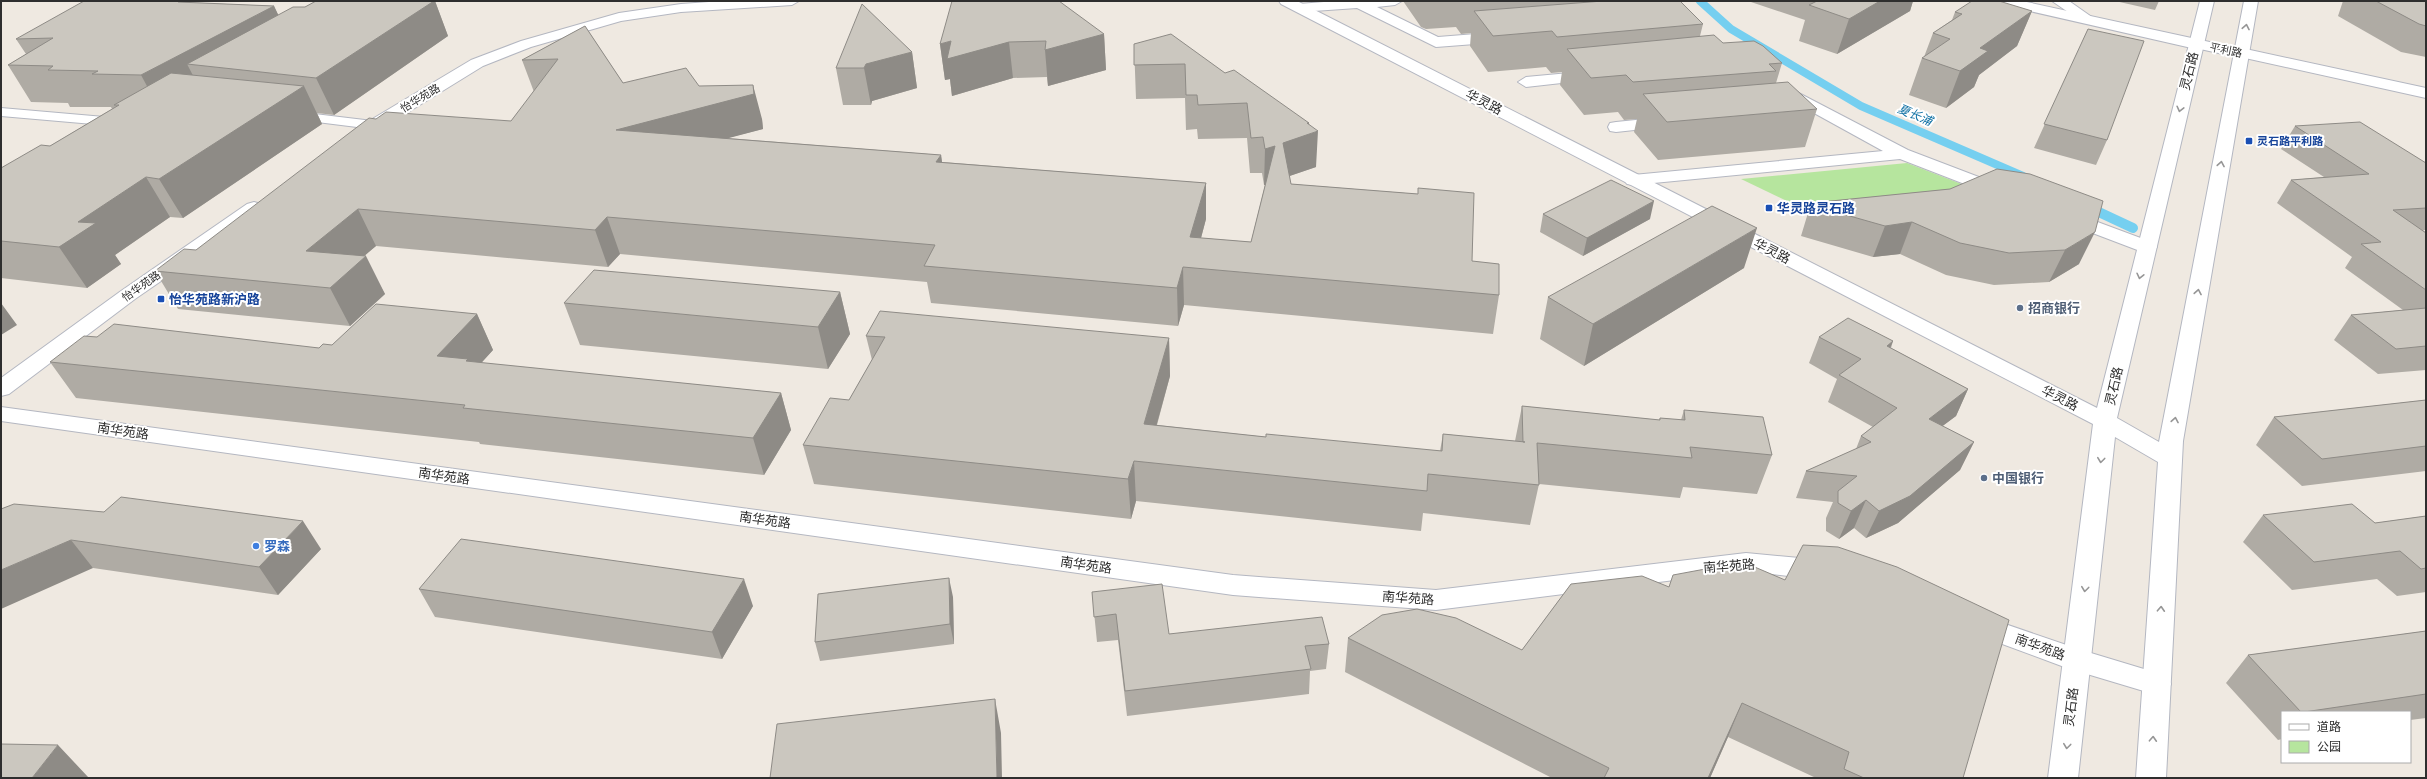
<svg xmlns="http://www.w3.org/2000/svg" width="2427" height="779" font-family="'Space Grotesk','Noto Sans SC',sans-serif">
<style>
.green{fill:#b6e59e}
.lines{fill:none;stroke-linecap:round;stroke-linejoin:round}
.stream-far1{stroke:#75cff0;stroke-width:8}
.stream{stroke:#75cff0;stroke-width:10}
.service-casing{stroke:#b4b7c1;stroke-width:2}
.minor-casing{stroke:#b4b7c1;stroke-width:2}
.tertiary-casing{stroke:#b4b7c1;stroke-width:2}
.secondary-casing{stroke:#b4b7c1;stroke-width:2}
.service{fill:#fff;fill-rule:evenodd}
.minor{fill:#fff;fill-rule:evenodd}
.tertiary{fill:#fff;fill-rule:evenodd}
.secondary{fill:#fff;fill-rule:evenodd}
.wall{fill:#afaba4}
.shaded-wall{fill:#8e8b86}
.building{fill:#cbc7bf;stroke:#8e8b86}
.oneway{stroke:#969696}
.transit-dot{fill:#1a4fb4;stroke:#fff;stroke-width:1.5}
.service-dot{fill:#5c6f8a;stroke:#fff;stroke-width:1.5}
.shop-dot{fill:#3f7fe0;stroke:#fff;stroke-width:1.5}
.labels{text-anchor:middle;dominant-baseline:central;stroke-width:4;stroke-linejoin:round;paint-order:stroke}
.far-street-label{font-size:11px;fill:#2e2e2e;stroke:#fff}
.far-transit-label{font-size:11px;font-weight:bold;fill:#164399;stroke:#fff;text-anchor:start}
.far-water-label{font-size:12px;font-style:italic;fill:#0d6fa3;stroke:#fff}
.street-label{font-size:13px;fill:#2e2e2e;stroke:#fff}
.transit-label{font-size:13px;font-weight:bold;fill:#164399;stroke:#fff;text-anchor:start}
.service-label{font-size:13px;font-weight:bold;fill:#4e5e75;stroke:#fff;text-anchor:start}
.shop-label{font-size:13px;font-weight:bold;fill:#366cbe;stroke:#fff;text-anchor:start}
</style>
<rect width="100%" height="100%" fill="#efe9e1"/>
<path class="green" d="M1907,163l78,30 -154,29 -90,-43z"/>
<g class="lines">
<path class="stream-far1" d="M1700,1l31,28 130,77 162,70"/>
<path class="stream" d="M2088,207l45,21"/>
<defs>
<path id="service" d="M1,108l115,10 6,4 -6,4 -115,-10z
M298,112l75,9 6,4 -6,4 -80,-10 -1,-3 1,-3z"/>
<path id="minor" d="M1336,1h66l-7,4 -18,2 61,30 63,-5 8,5 -8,5 -65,5 -79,-39 -58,4 -7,-4 7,-4z
M2052,1h17l27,19 -2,3h-10z
M2196,39l50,11 3,3 -8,5 -50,-11 -3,-3 3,-3z
M1591,71l6,2 2,3 -2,3 -71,8 -8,-5 8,-5z
M1791,89l117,61 97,37 3,4 -3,4h-12l-93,-36 -267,26 -6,-1 -3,-4 3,-4 6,-1 250,-24 -98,-54 -2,-3 2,-3z
M1665,117l6,1 2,4 -2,4 -55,6 -6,-1 -2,-4 2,-4 6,-1z
M2068,211l86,32 3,4 -3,4h-14l-79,-30 -2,-4 2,-4z"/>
<path id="tertiary" d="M723,1h76l-7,4 -111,7 -60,9 -90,26 -48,19 -107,66h-12l-2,-4 2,-4 107,-64 50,-19 98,-28 62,-9z
M1996,1h26l174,38 8,5 -8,5 -193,-44z
M2241,48l185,40v10l-190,-42 -3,-3 3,-3z
M254,202l7,2 2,4 -2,4 -126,87 -126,95 -8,2v-18l120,-87 126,-87z
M1,407l1232,168 203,15 310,-37 75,7 9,3 4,7 -4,7 -9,3 -75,-9 -310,39 -203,-15 -1232,-174z
M1976,614l105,36 86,26 4,8 -4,8 -10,3 -90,-27 -100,-37 -4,-7 4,-7z"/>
<path id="secondary" d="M1279,1h18l800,407 103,-407h14l-97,417 42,24 85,-441h14l-75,440 -17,337h-30l22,-316 -43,-25 -37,341h-30l45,-354 -812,-420z"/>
</defs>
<use href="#service" class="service-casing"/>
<use href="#minor" class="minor-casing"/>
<use href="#tertiary" class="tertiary-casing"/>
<use href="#secondary" class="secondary-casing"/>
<use href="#service" class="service"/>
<use href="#minor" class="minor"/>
<use href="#tertiary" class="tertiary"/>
<use href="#secondary" class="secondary"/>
</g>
<path class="wall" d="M181,1l1,1 92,4 4,9 27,-8 11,-6h119l13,35 -114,79 -17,-2 5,11 -139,94 -13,-1 -55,38 6,9 -34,24 -86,-10v-110l49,-22 62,-37 -1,-2h-41l-2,-4 -37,-1 -23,-37 18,-11 -10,-15z
M1403,1h277l23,23 -3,12 82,27 -6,20 41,26 -12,38 -147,13 -24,-28 3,-13 -13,1 -6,-8 -34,3 -24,-30 2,-13 -11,1 -5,-6 -58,5 -18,-26 1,-13 -10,1 -5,-7 -30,2 -5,-2z
M1748,1h165l-3,10 -73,43 -38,-13 6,-21z
M2115,1h44l-4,9z
M2343,1h83v56l-25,-5 -63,-36z
M2032,11l-15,35 -38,29 -5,12 -28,21 -37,-13 13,-37 2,-1 9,-24 19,-13 3,-8z
M585,26l38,57 76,3 63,33 1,10 -36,9 214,17 1,7 264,21v36l-5,19 50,4 14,-57h-1l-2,-12h-12l-3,-35 -49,1 -1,-10 -11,1 -1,-32 -49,1 -2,-55 91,29 84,50 7,44 -27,9 2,8 127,10v-6l54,73 27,34 -6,39 -309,-29 -6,21 -247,-23 -4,-21 -307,-28 -12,13 -232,-21 -13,10 22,38 -35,32 -172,-17 -23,-38 41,-21 180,-131 135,2 23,-29 -12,-32z
M2088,29l19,111 -11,25 -62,-17z
M1104,34l2,36 -58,16 -1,-9 -34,1 -61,18 -2,-17 -5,1 -5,-36z
M912,52l5,36 -45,13 -1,4h-28l-7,-37z
M2295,126l131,37v67h-3l3,3v137l-48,4 -44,-34 17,-25 52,-5 -58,-42 7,-11 -75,-54 14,-23 33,-3 -43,-28z
M2030,174l49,90 -30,18 -55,3 -48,-10 -46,-21 -27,3 -72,-21 10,-33 139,-14z
M1543,214l107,5 -67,37 -43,-24z
M1744,268l-160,98 -44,-27 8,-42z
M840,292l10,42 -22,35 -248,-24 -16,-42z
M477,314l16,36 -12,13 300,30 10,37 -27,45 -284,-31 -1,-2 -403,-44 -26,-36 47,-25 222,11z
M866,336l303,2 1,38 -13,49 109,12 174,14 3,-17 72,7 7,-35 137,14 1,-2 21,2 3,-10 88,45 -15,39 -74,-7 -3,11 -141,-14 -9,41 -107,-12 -2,18 -285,-30 -5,18 -317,-35 -11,-39 46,-45 23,-40z
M1819,337l74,4 -2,7 77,41 -12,27 -14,10 32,16 -14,28 -62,53 -32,15 -12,-10 -15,11 -13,-8v-13l7,-16 -37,-4 10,-27 50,-22 5,-13 12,-9 -45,-25 9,-23 -28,-16z
M2426,400v71l-124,15 -46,-41 18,-28z
M1,509l320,40 -43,46 -185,-27z
M2263,515l112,8 51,-7v76l-29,4 -20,-17 -85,11 -49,-48z
M1571,584l392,194h-147l-88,-41 -18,41h-158l-207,-106 3,-34 174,12z
M419,589l334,17 -31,53 -287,-42z
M1092,592l77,42 160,10 -3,25 -16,2 -1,23 -182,22 -9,-76 -21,2z
M953,597l1,47 -134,17 -5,-19z
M2426,631v87l-16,2v-8h-128v27l-4,1 -52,-57 22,-28z"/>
<path class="shaded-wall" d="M434,1h1l13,35 -114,79 -18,-37z
M1880,1h33l-3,10 -73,43 12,-35z
M274,6l17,35 -104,23 14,27 -40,21 -20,-37z
M2032,11l-15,35 -38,29 -5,12 -28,21 14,-37 20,-23z
M1104,34l2,36 -58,16 -3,-36z
M951,41l58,1 4,36 -61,18 -2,-17 -5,1 -5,-36z
M912,52l5,36 -45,13 -1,4 -7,-37 2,-4z
M753,85l9,34 1,10 -136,36 -11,-35z
M304,86l18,38 -139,94 -24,-39z
M1307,123h2v11l9,-3 -2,36 -35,12 2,-36z
M1275,146l-1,36 -10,3 1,-36z
M941,155l5,36 -10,-29z
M146,177l24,40 -55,38 6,9 -34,24 -28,-41 19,-25z
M1206,183v36l-13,49 -3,-31z
M1654,201l-4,18 -67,37 4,-18z
M358,209l18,37 -49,42 -21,-37z
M607,217l13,37 -12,13 -13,-37z
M1912,222l-12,32 -27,3 12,-31z
M1757,228l-13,40 -160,98 9,-42z
M2095,232l-16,32 -30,18 16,-32z
M366,256l19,38 -35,32 -20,-38z
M1183,267l1,38 -6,21 -1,-38z
M840,292l10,42 -22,35 -10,-42z
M1,303l16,22 -16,10z
M477,314l16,36 -19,21 -37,-15z
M1169,338l1,38 -24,87 -2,-39z
M1893,341l-11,27 5,-22z
M1968,389l-12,27 -40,30 13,-27z
M781,393l10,37 -27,45 -11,-37z
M1974,442l-14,28 -62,53 -32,15 13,-27z
M1134,461l2,40 -5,18 -3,-40z
M1866,500l-12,28 -15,11 12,-28z
M303,521l18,28 -43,46 -19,-28z
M71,540l22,28 -92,41v-39z
M949,578l4,19 1,47 -4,-20z
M744,579l9,27 -31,53 -10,-27z
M995,699l6,34 1,45h-5z
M1742,703l-14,34 -18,41h-2z
M58,745l31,33h-57z"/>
<path class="building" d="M84,1h94v1l96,4 -133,69 -49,-1 6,-3 -50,-1 5,-4 -45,-1 45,-27 -37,1z
M316,1h118l-118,77 -129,-14 106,-57h12z
M952,1h107l45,33 -59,16 1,-9 -37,1 -62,17 4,-18 -11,3z
M1603,1h77l23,23 -146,13 -5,-6 -59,5 -19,-25z
M1817,1h63l-31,18 -40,-14z
M1972,1h27l33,10 -52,37 8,3 -28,20 -38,-13 28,-19 -17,-6 29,-19 -7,-2z
M2376,1h50v25l-7,-2z
M862,4l50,48 -46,12 -2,4h-28z
M585,26l38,57 63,-15 13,18 54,-1 1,9 -138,36 325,25 -5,7 270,21 -16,54 61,5 24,-96 -10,3 -2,-12 -12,1 -4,-35 -49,2 -1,-10h-11l-1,-31 -51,1v-21l37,-10 54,39 9,-3 75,53h-2l11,8 -35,12 8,41 127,10v-6l56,5 -2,68 27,3v31l-316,-28 -6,21 -253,-22 11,-21 -328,-28 -12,13 -237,-21 -52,42 60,5 -36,32 -175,-17 29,-22 12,1 173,-132 7,1 10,-7 125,9 47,-62 -36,1z
M2088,29l56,12 -37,99 -63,-16z
M1714,35l9,8 31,-2 9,5 19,17 -13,1 7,7 -143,11 -7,-7 -35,3 -24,-29z
M171,73l133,13 -145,93 -13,-2 -68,45 18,1 -37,24 -58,-6v-73l40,-23 9,1 69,-41h-5z
M1788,82l29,27 -150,13 -24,-28z
M2360,122l66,41v45l-33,2 33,23v57l-65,-46 20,-2 -90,-62 78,-6 -74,-48z
M1997,169l33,5 73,27 -8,31 -30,18 -56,3 -49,-10 -48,-21 -27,4 -74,-21v-2l139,-14z
M1611,180l43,21 -67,37 -44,-24z
M1712,206l45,22 -164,96 -45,-27z
M594,270l246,22 -22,35 -254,-24z
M376,304l101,10 -40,42 31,3 -2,2 315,32 -28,45 -290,-30 2,-3 -415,-43 34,-26 13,1 17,-13 205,24 4,-4 9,1z
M2426,308v38l-30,3 -45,-34z
M880,311l289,27 -25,86 122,13v-3l176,17 1,-17 82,8h-2l-1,-36 138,14v-2l25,2 -1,-10 79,7 9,38 -82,-8 2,11 -155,-15 2,42 -111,-11 -1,17 -293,-30 -6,18 -325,-34 27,-47 19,2 36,-63 -19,-1z
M1848,318l45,23 -6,5 81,43 -39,30 45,23 -64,54 -31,15 -13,-11 -15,11 -13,-8v-12l19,-15 -51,-5 65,-29 -10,-6 36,-28 -58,-33 22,-16 -42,-22z
M2426,400v46l-104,13 -48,-42z
M121,497l182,24 -44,46 -188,-27 -70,30v-61l13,-5 90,8z
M2352,504l23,19 51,-7v52l-5,1 -21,-18 -86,11 -51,-47z
M461,539l283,40 -32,53 -293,-43z
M1803,545l35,2 59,20 112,53 -46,158h-99l-20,-9 5,-17 -107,-49 -34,75h-104l5,-10 -261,-130 34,-23 35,-6 39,9 66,32 49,-66 71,-8 27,11 4,-12 70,-13 42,18z
M949,578l1,46 -135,18 3,-48z
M1162,584l7,50 153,-17 7,27 -24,2 6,23 -186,22 -9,-77 -22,3 -2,-25z
M2426,631v63l-122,18h-3l-53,-57z
M995,699l2,79h-227l7,-54z
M1,744l57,1 -26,33h-31z"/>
<defs><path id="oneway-chevron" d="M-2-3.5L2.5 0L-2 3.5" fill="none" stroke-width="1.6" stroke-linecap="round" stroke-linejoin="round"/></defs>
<g class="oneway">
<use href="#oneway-chevron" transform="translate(2246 27) rotate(-79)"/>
<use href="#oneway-chevron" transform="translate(2180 109) rotate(104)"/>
<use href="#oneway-chevron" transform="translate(2221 164) rotate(-80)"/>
<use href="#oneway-chevron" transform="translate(2140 276) rotate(103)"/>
<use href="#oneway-chevron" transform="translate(2198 292) rotate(-80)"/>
<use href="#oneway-chevron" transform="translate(2175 420) rotate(-80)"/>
<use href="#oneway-chevron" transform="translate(2101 460) rotate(97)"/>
<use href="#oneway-chevron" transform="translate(2085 589) rotate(97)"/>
<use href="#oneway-chevron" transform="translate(2161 609) rotate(-87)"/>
<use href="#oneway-chevron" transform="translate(2153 739) rotate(-87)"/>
<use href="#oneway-chevron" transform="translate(2067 746) rotate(97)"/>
</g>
<g class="transit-dot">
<rect x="2245" y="137" width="8" height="8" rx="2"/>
<rect x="1765" y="204" width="8" height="8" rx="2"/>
<rect x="157" y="295" width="8" height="8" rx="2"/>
</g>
<g class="service-dot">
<circle cx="2020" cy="308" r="4"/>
<circle cx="1984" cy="478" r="4"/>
</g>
<circle class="shop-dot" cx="256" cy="546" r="4"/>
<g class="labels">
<g class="far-street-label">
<text transform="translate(2226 50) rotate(12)">平利路</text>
<text transform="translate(420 98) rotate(-31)">怡华苑路</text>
<text transform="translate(141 286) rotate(-35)">怡华苑路</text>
</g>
<g class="far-transit-label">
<text x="2257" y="141">灵石路平利路</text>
</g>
<g class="far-water-label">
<text transform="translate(1915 115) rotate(23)">夏长浦</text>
</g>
<g class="street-label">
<text transform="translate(2189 71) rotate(-76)">灵石路</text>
<text transform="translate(1484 102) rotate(27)">华灵路</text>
<text transform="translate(1772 251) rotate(27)">华灵路</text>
<text transform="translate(2114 386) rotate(-77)">灵石路</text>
<text transform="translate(2060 398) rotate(27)">华灵路</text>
<text transform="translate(123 431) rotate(8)">南华苑路</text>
<text transform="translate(444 476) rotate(8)">南华苑路</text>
<text transform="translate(765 520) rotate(8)">南华苑路</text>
<text transform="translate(1086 565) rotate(8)">南华苑路</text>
<text transform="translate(1729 566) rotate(-4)">南华苑路</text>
<text transform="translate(1408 598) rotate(4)">南华苑路</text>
<text transform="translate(2040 647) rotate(20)">南华苑路</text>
<text transform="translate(2071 707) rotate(-83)">灵石路</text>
</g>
<g class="transit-label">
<text x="1777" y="208">华灵路灵石路</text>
<text x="169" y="299">怡华苑路新沪路</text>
</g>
<g class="service-label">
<text x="2028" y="308">招商银行</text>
<text x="1992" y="478">中国银行</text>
</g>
<g class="shop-label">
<text x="264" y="546">罗森</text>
</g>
</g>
<rect width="2427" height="779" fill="none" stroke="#2e2e2e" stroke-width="4"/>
<rect x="2281" y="711" width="130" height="52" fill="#ffffff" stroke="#ababab"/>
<rect x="2289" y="724" width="20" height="6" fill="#ffffff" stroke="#ababab"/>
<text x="2317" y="731" font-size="12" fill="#2e2e2e">道路</text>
<rect x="2289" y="741" width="20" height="12" fill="#b6e59e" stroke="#ababab"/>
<text x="2317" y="751" font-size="12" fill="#2e2e2e">公园</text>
</svg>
